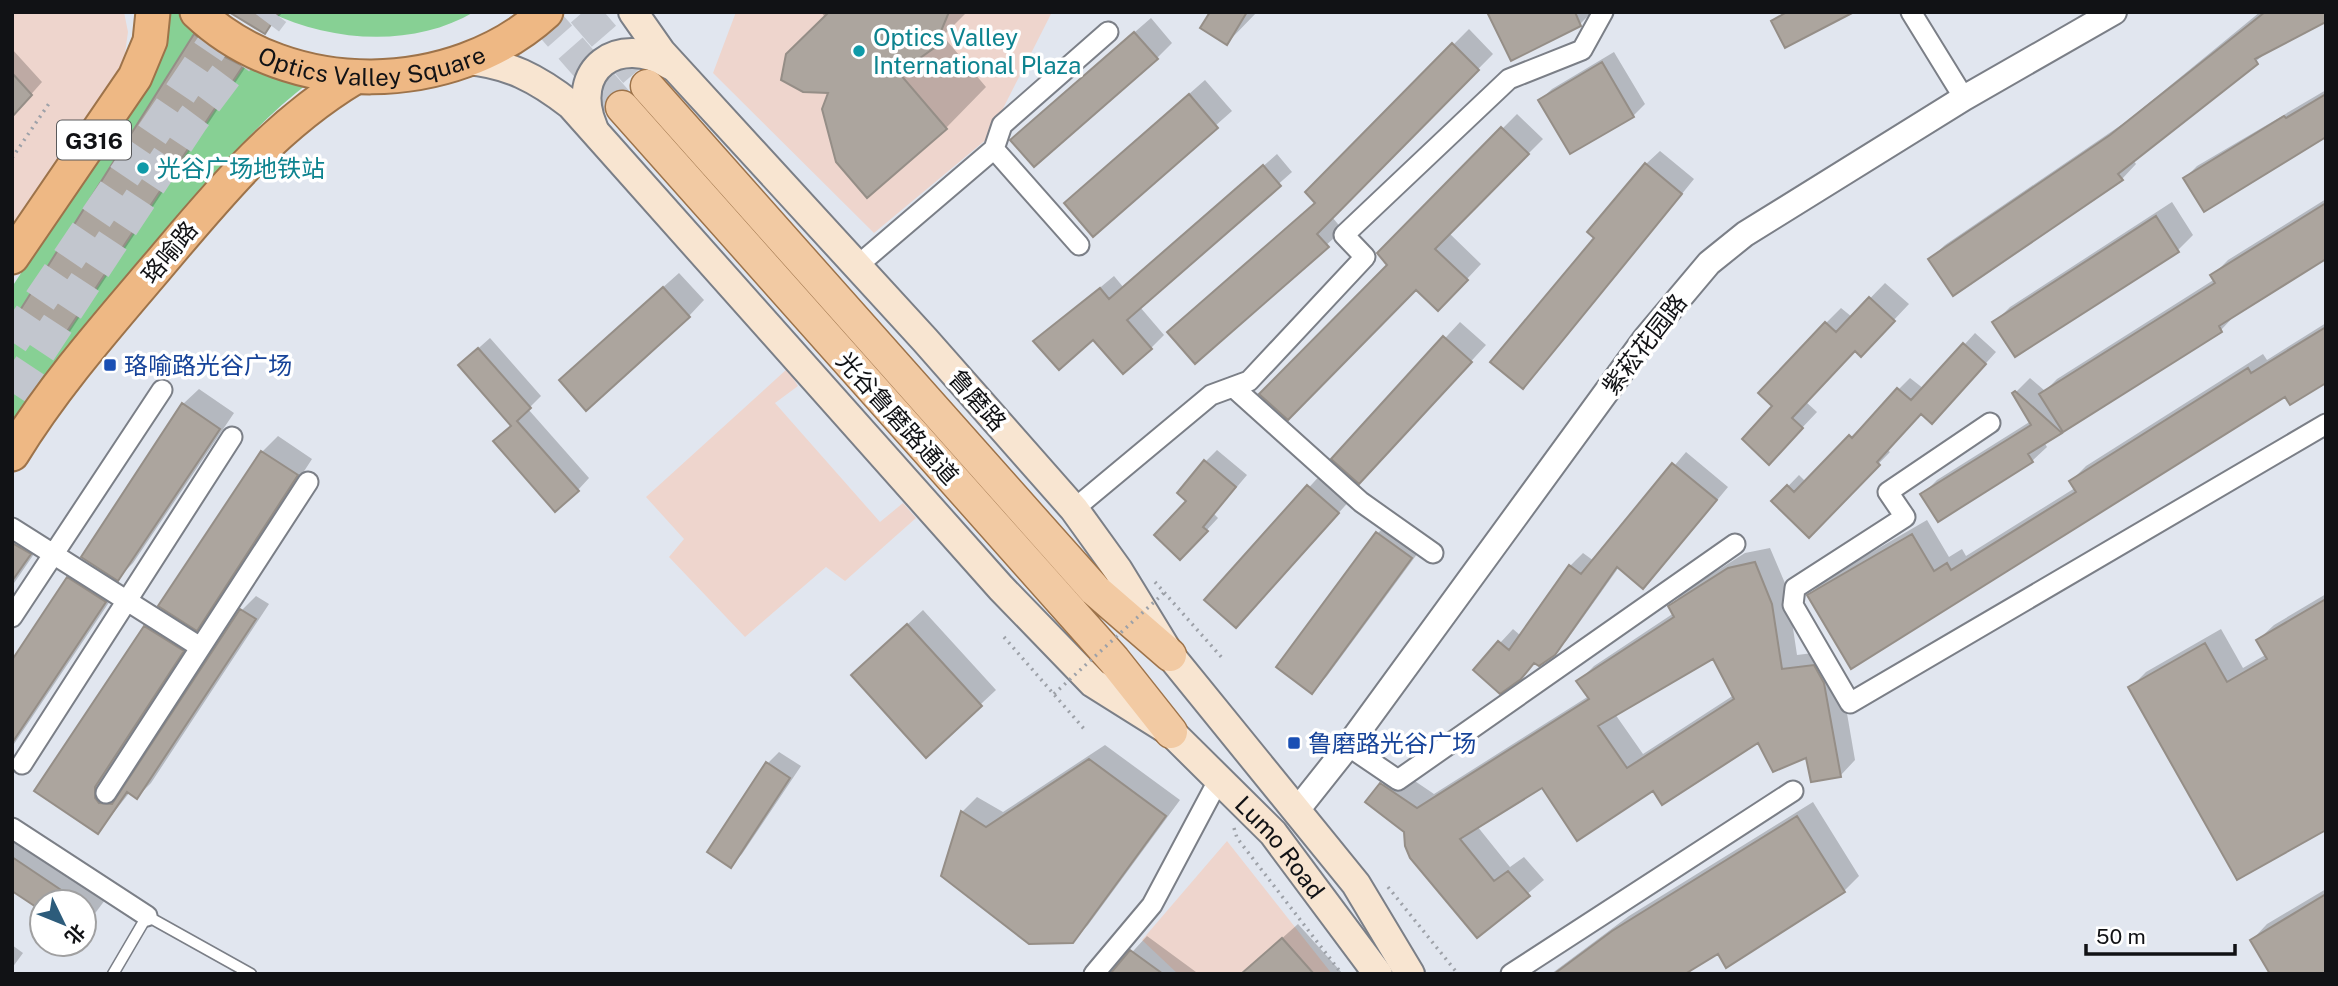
<svg xmlns="http://www.w3.org/2000/svg" width="2338" height="986" font-family="'Public Sans','Noto Sans SC',sans-serif">
<style>
.commercial{fill:#eed5cd}
.green{fill:#87d094}
.shadow{fill:#0003;fill-rule:evenodd}
.building{fill:#aca59e;stroke:#958e87;stroke-width:2;fill-rule:evenodd}
.lines{fill:none;stroke-linecap:round;stroke-linejoin:round}
.primary-tunnel{stroke:#c2c6ce;stroke-width:32;stroke-dasharray:32 16;stroke-linecap:butt}
.trunk-tunnel{stroke:#c2c6ce;stroke-width:33;stroke-dasharray:33 17;stroke-linecap:butt}
.service-casing{stroke:#7b7f87;stroke-width:13}
.minor-casing{stroke:#7b7f87;stroke-width:23}
.tertiary-casing{stroke:#7b7f87;stroke-width:28}
.secondary-casing{stroke:#7b7f87;stroke-width:32}
.primary-casing{stroke:#9d734a;stroke-width:35}
.trunk-casing{stroke:#9d734a;stroke-width:37}
.path{stroke:#9da1a8;stroke-width:3.5;stroke-dasharray:2 5;stroke-linecap:butt}
.service{stroke:#fff;stroke-width:10}
.minor{stroke:#fff;stroke-width:19}
.tertiary{stroke:#fff;stroke-width:24}
.secondary{stroke:#f8e5d1;stroke-width:28}
.primary{stroke:#f2caa3;stroke-width:32}
.trunk{stroke:#eeb884;stroke-width:33}
.path-bridge{stroke:#9da1a8;stroke-width:3.5;stroke-dasharray:2 5;stroke-linecap:butt}
.culture-dot{fill:#0f9aa8;stroke:#fff;stroke-width:2.5}
.transit-dot{fill:#1a4fb4;stroke:#fff;stroke-width:2.5}
.labels{text-anchor:middle;dominant-baseline:central;stroke-width:7;stroke-linejoin:round;paint-order:stroke}
.shield{fill:#fff;stroke:#58595b;stroke-width:2}
.shield-label{font-size:23px;font-weight:bold;fill:#111215}
.culture-label{font-size:24px;fill:#0d838f;stroke:#fff;text-anchor:start}
.street-label{font-size:24px;fill:#111215;stroke:#fff}
.transit-label{font-size:24px;fill:#164399;stroke:#fff;text-anchor:start}
</style>
<rect width="100%" height="100%" fill="#e1e6ef"/>
<path class="commercial" d="M12,12h112l4,20 -5,35 -111,160z
M736,12h316l-64,126 -114,95 -161,-160z
M787,369l11,17 -23,17 105,119 23,-19 13,15 -71,63 -19,-14 -81,70 -76,-80 15,-18 -38,-42z
M1227,841l105,133h-154l-36,-34z"/>
<path class="green" d="M168,12h15l128,69c-49,37 -88,83 -127,130 -60,71 -116,145 -172,220v-144l152,-235 5,-25z
M269,12h205c-61,36 -143,30 -205,0z"/>
<path class="shadow" d="M232,12h51l-18,20z
M821,12h146l-24,24 43,51 -40,41 -79,68 -37,-105 -5,-74z
M1212,12h45l-30,31z
M1489,12h103l-12,12 -68,35z
M2260,12h66l-55,37 -138,111 3,4 -14,15 -192,80 15,-14 182,-124z
M1151,18l21,25 -15,15 -129,67z
M211,20l46,30 -188,283 -16,16 -41,-23 184,-291z
M1469,29l24,25 -161,163 11,13 -148,132 122,-160 -10,-10z
M12,49l30,33 -30,34z
M1614,52l31,52 -12,12 -93,-16 12,-11z
M1205,80l27,31 -139,123 -11,-46z
M2326,90v45l-141,43 12,-12z
M1517,114l26,25 -94,94 32,31 -28,30 -37,-6 -37,-35z
M1660,151l34,28 -158,194 60,-136 50,-73z
M1277,154l15,18 -152,135 24,28 -13,13 -58,-11 -57,4 78,-65 10,12z
M2326,199v58l-90,57 -15,16 -177,112 3,5 -15,14 -110,34 15,-15 94,-59 -17,-27 16,-16 15,13 12,-12 158,-100 -2,-4 15,-15z
M2172,202l21,33 -15,15 -183,72 15,-15z
M679,273l25,27 -15,16 -113,49z
M1885,283l24,21 -33,35 -21,10 -49,53 11,10 -33,35 -9,-41 51,-83 15,-15 11,9z
M1460,322l26,23 -111,121 -41,-7z
M2326,323v58l-40,14 -434,271 -43,-71 15,-15 103,-60 22,37 13,-8 4,7 109,-68 -4,-7 15,-15 177,-112 4,6z
M1975,333l21,19 -52,58 -22,2 -35,38 3,2 -81,83 -35,-34 25,-26 7,7 104,-104 14,11z
M490,338l51,58 -13,13 61,69 -11,12 -66,-65 -40,-71z
M199,389l35,24 -101,150 -15,15 65,-174z
M278,436l34,23 -100,154 -15,15 -37,-23 102,-153z
M1217,450l30,25 -33,39 4,4 -26,28 -3,-45 16,-39z
M1686,452l42,35 -72,87 -13,13 -24,-20 -52,73 -14,14 -17,8 -16,15 -45,-7 38,-41 8,7 49,-70 13,-13 11,8z
M1324,471l29,26 -102,113 -44,-11z
M1393,518l33,24 -99,134 -15,16 66,-159z
M12,533l33,5 -33,48z
M1770,548l17,40 10,67 32,-4 10,16 16,93 -15,16 -33,-21 -49,-14 -104,48 -111,-3 -66,40 33,41 14,-10 20,23 -66,55 -72,-104 -38,-29 29,-33 37,25 155,-98 -10,-15 15,-15 80,-53 -4,-7 15,-15 60,-38zM1713,657l21,38 -91,59 -28,-40z
M84,563l36,23 -108,161v-84l57,-84z
M2326,594v234l-195,-141 15,-15 75,-43 22,39 24,-14 -9,-14 16,-15z
M256,596l13,8 -118,179 -14,14 -7,-5 -32,40 -62,-42 109,-163 15,-14 36,23 -88,148 12,8 5,-3 117,-179z
M923,610l73,80 -70,65 -57,-95z
M1105,745l75,55 -92,125 -16,16 -110,-129 15,-15 26,15z
M779,752l22,14 -59,88 -11,11 36,-101z
M1813,802l46,74 -15,15 -126,61 -36,22h-131l78,-58z
M12,832l96,64 -24,32v-26h-42v7l-30,-20z
M2326,889v85l-74,-34 15,-16z
M1298,924l45,50h-101z
M1147,936l49,36 -1,2h-83z
M12,945l11,8 -11,15z"/>
<path class="building" d="M229,12h50l-14,22z
M829,12h120l-15,36 -35,25 48,56 -80,69 -31,-36 -14,-53 6,-16 -25,-1 -22,-12 5,-26z
M1210,12h37l-20,33 -27,-17z
M1487,12h88l6,14 -70,35z
M1787,12h67l-69,36 -14,-27z
M2265,12h61v10l-71,37 3,5 -140,110 5,6 -170,116 -25,-37 182,-124z
M1134,32l24,27 -124,108 -24,-27z
M194,34l29,22 20,10 -189,285 -42,-23v-5z
M1452,43l27,27 -162,164 12,13 -134,117 -28,-32 148,-129 -10,-11z
M1602,62l32,55 -64,37 -32,-54z
M12,73l20,22 -20,22z
M1189,94l29,34 -125,109 -29,-34z
M2326,94v43l-122,75 -21,-34 101,-62 2,2z
M1501,127l28,27 -94,95 33,31 -30,31 -22,-21 -128,130 -29,-26 128,-129 -10,-12z
M1645,163l37,31 -159,195 -33,-27 104,-124 -7,-6z
M1263,165l18,21 -154,134 25,29 -29,25 -30,-34 -34,30 -26,-29 67,-53 9,11z
M2326,203v56l-107,67 3,6 -159,100 -24,-38 176,-111 -5,-8z
M2156,216l23,36 -164,105 -23,-35z
M663,287l27,30 -104,94 -27,-31z
M1869,297l26,24 -34,36 -6,-6 -63,67 11,10 -34,37 -27,-26 30,-33 -14,-13 67,-71 11,10z
M2326,327v56l-36,22 -5,-8 -434,272 -44,-74 105,-61 22,37 13,-8 4,7 125,-78 -7,-11 179,-113 3,5z
M1443,336l29,26 -113,122 -28,-25z
M1963,343l23,21 -54,60 -11,-10 -44,48 3,3 -71,73 -38,-37 16,-16 7,7 55,-57 3,3 45,-50 14,12z
M478,348l53,60 -14,13 62,70 -24,21 -62,-71 18,-15 -53,-61z
M2015,391l47,42 -34,21 5,8 -95,60 -18,-28 111,-69 -19,-32z
M182,403l38,26 -102,152 -37,-24z
M261,451l37,24 -101,156 -39,-25z
M1204,460l32,27 -33,40 5,4 -28,29 -26,-25 32,-34 -9,-8z
M1672,463l45,37 -74,89 -26,-22 -62,88 -16,11 -5,-3 -13,16 -21,15 -27,-24 25,-29 11,9 60,-85 12,9z
M1307,485l32,28 -103,115 -32,-28z
M1376,532l36,26 -100,136 -36,-27z
M12,543l19,11 -19,27z
M1755,562l17,42 10,65 32,-4 10,18 17,94 -30,5 -5,-24 -33,14 -15,-29 -96,62 -9,-14 -76,50 -35,-53 -82,51 34,42 14,-10 22,25 -53,42 -67,-80 -5,-12 -1,-14 -39,-30 15,-19 37,25 172,-109 -13,-18 98,-64 -6,-11 60,-38zM1713,659l21,40 -107,69 -29,-42z
M67,577l39,25 -94,141v-83z
M2326,599v231l-89,50 -109,-193 77,-44 22,39 40,-23 -11,-19z
M240,609l16,10 -119,180 -10,-7 -29,42 -64,-43 110,-165 40,25 -89,136v11l4,5 13,1z
M907,624l75,82 -56,52 -75,-83z
M1089,759l77,57 -93,127 -44,1 -88,-68 20,-65 25,16z
M766,762l24,16 -59,90 -24,-16z
M1797,816l48,76 -119,76 -8,-14 -33,20h-131l58,-43z
M12,857l67,45h-37v9l-30,-20z
M2326,894v80h-56l-20,-34z
M1282,938l32,36h-73z
M1130,950l33,24h-53z"/>
<g class="lines">
<path class="primary-tunnel" d="M539,12l83,95
M583,12l64,74"/>
<path class="trunk-tunnel" d="M12,342l223,-330
M12,393l181,-274 80,-107"/>
<defs>
<path id="service" d="M113,974l34,-58 104,58"/>
<path id="minor" d="M1911,12l53,86
M994,149l8,-24 106,-93
M857,266l137,-117 85,96
M1233,387l128,115 72,51
M1990,423l-102,69 17,25 -110,71 -2,17 57,98 476,-279
M1074,509l137,-114 38,-14 116,-124 -21,-22 165,-156 73,-29 21,-38
M12,528l188,119
M12,617l150,-227
M1348,746l50,34 337,-236
M22,764l210,-327
M106,793l202,-311
M12,828l135,88
M1094,974l58,-69 67,-126
M1511,974l282,-183"/>
<path id="tertiary" d="M1298,809l50,-63 297,-407 64,-76 36,-29 219,-136 150,-86"/>
<g id="secondary">
<path d="M633,12l28,40 264,288 149,169 44,61 52,85 186,229 54,90"/>
<path id="s1" d="M466,60c42,3 72,19 105,45l430,483 92,95 78,49 102,101 105,141"/>
<path d="M593,127c-25,-58 26,-94 77,-62"/>
</g>
<path id="primary" d="M647,86l448,504 75,65
M622,107l492,553 57,72"/>
<g id="trunk">
<path id="s2" d="M197,12c93,88 256,85 349,0"/>
<path d="M12,257l123,-180 15,-36 3,-29"/>
<path d="M12,454c41,-67 93,-126 144,-186 61,-72 117,-142 199,-191"/>
</g>
</defs>
<use href="#service" class="service-casing"/>
<use href="#minor" class="minor-casing"/>
<use href="#tertiary" class="tertiary-casing"/>
<use href="#secondary" class="secondary-casing"/>
<use href="#primary" class="primary-casing"/>
<use href="#trunk" class="trunk-casing"/>
<path class="path" d="M12,158l38,-56
M1155,582l68,77
M1004,637l81,93
M1234,828l3,10 105,136
M1388,887l70,87"/>
<use href="#service" class="service"/>
<use href="#minor" class="minor"/>
<use href="#tertiary" class="tertiary"/>
<use href="#secondary" class="secondary"/>
<use href="#primary" class="primary"/>
<use href="#trunk" class="trunk"/>
<path class="path-bridge" d="M1054,694l111,-102"/>
</g>
<g class="culture-dot">
<circle cx="859" cy="51" r="7"/>
<circle cx="143" cy="168" r="7"/>
</g>
<g class="transit-dot">
<rect x="103" y="358" width="14" height="14" rx="3.5"/>
<rect x="1287" y="736" width="14" height="14" rx="3.5"/>
</g>
<g class="labels">
<rect class="shield" x="57" y="120.5" width="74" height="39" rx="5"/>
<g class="shield-label">
<text x="94" y="140">G316</text>
</g>
<g class="culture-label">
<text x="873" y="37">Optics Valley<tspan x="873" dy="28">International Plaza</tspan></text>
<text x="157" y="168">光谷广场地铁站</text>
</g>
<g class="street-label">
<text stroke="none"><textPath href="#s2" startOffset="191">Optics Valley Square</textPath></text>
<text transform="translate(169 252) rotate(-50)">珞喻路</text>
<text transform="translate(1644 344) rotate(-52)">紫菘花园路</text>
<text transform="translate(978 400) rotate(48)">鲁磨路</text>
<text transform="translate(898 418) rotate(48)">光谷鲁磨路通道</text>
<text stroke="none"><textPath href="#s1" startOffset="1146">Lumo Road</textPath></text>
</g>
<g class="transit-label">
<text x="124" y="365">珞喻路光谷广场</text>
<text x="1308" y="743">鲁磨路光谷广场</text>
</g>
</g>
<rect width="2338" height="986" fill="none" stroke="#111215" stroke-width="28"/>
<g transform="translate(63 923) rotate(133)"><circle r="33" fill="#ffffff" stroke="#a0a0a1" stroke-width="2"/>
<path d="M0-5L12 26L0 18L-12 26Z" fill="#2d5c7b"/>
<text y="-10" font-size="19" font-weight="bold" text-anchor="middle" fill="#111215">北</text>
</g>
<path d="M2086 944v10h149v-10" fill="none" stroke="#111215" stroke-width="3.5"/>
<text x="2096" y="944" font-size="21" fill="#111215" stroke="#ffffff" stroke-width="5" paint-order="stroke">50 m</text>
</svg>
